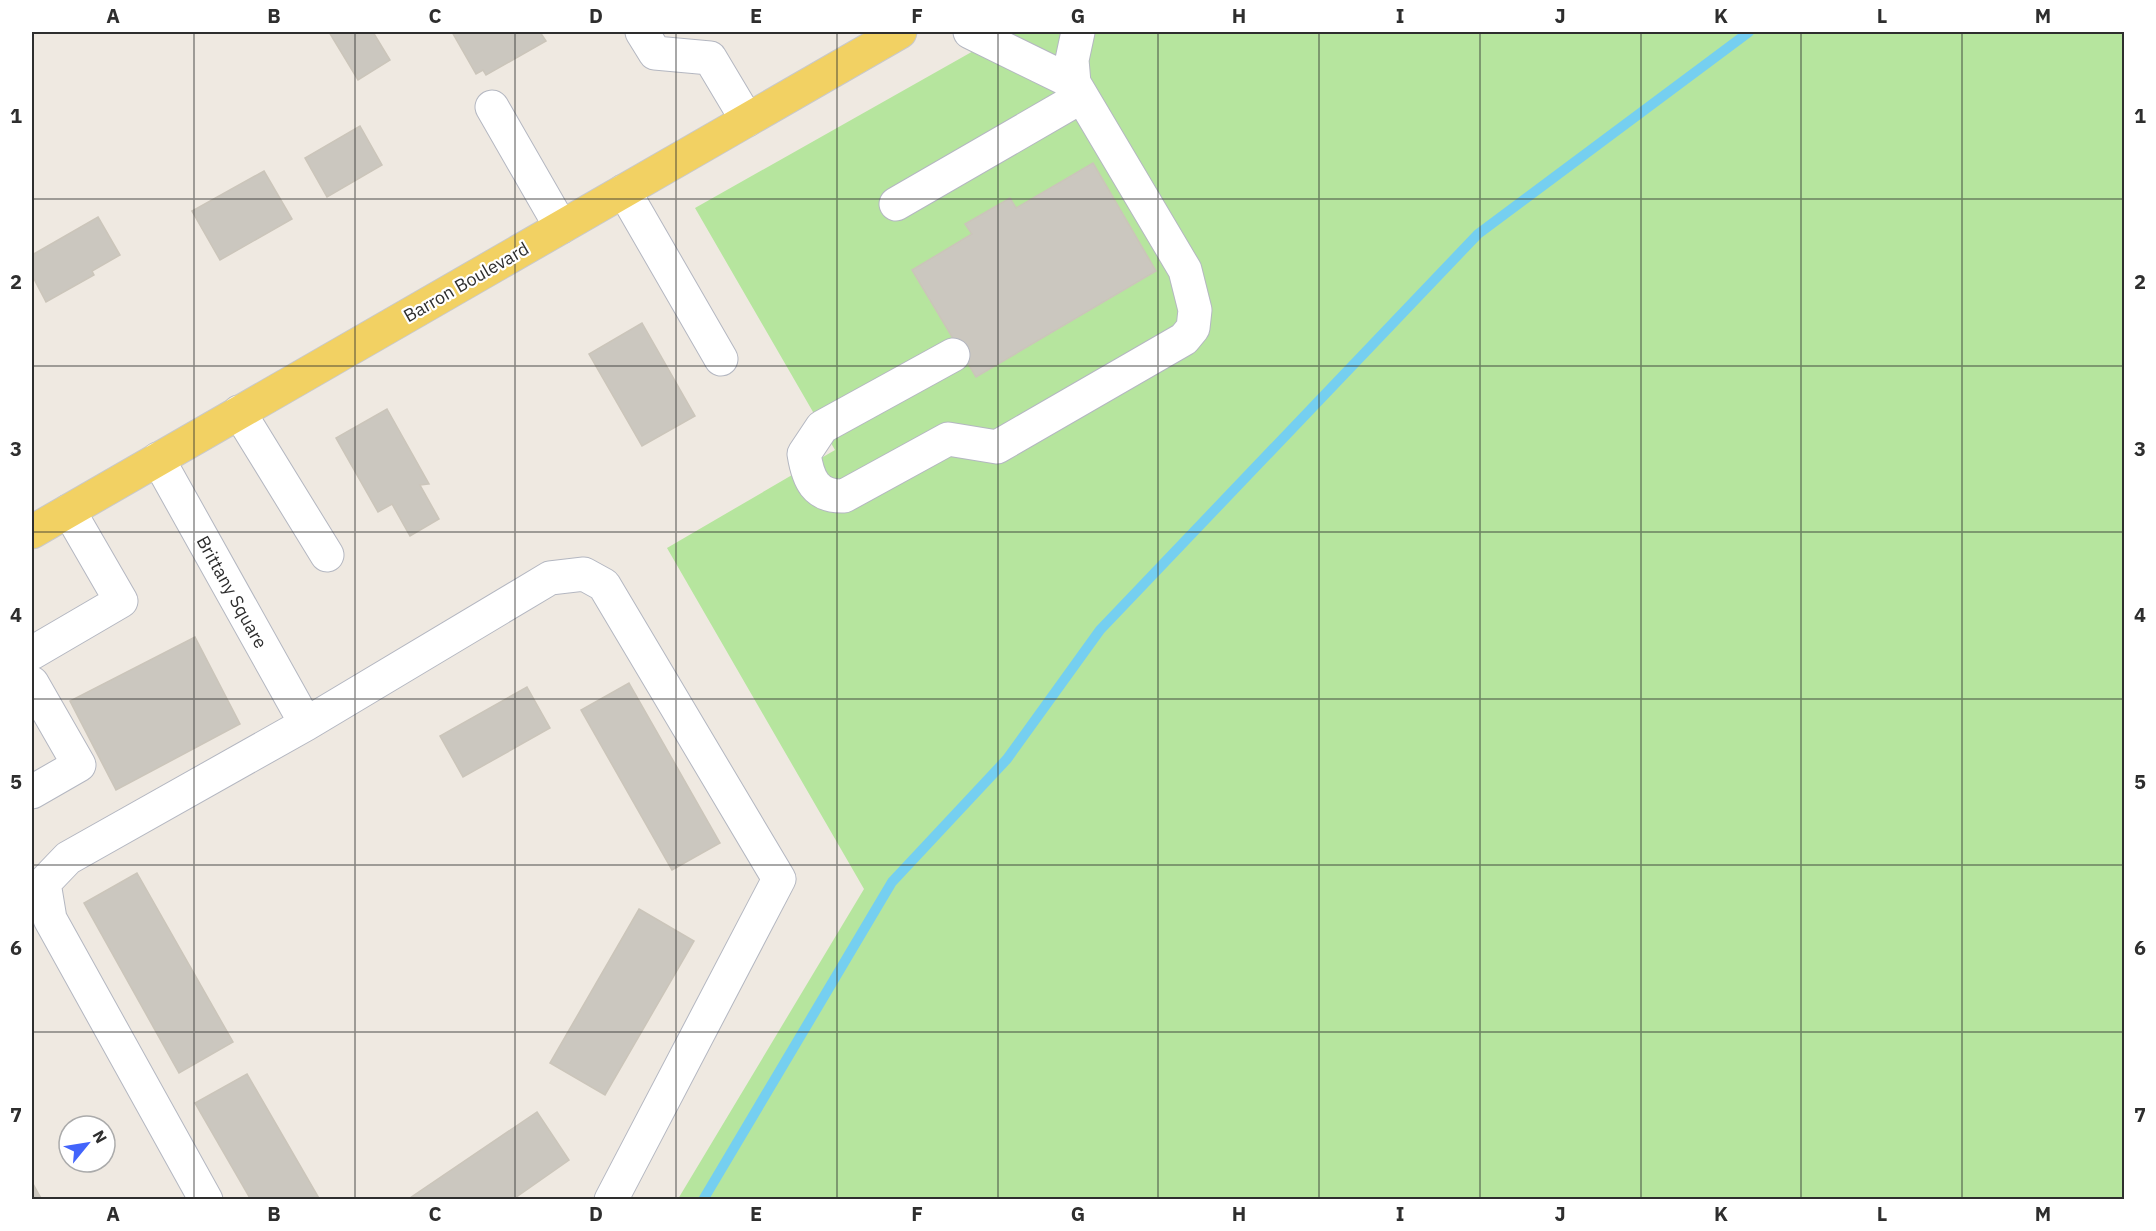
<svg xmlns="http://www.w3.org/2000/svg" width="2156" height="1231" font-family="'IBM Plex Sans',sans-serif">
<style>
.green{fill:#b6e59e}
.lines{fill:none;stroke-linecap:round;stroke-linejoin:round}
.stream{stroke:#75cff0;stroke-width:10}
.building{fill:#cbc7bf;stroke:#cbc5ba;stroke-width:1.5}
.minor-casing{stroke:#b4b7c1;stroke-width:35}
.major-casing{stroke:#c9c9c9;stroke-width:35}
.minor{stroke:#fff;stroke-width:33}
.major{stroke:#f2d163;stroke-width:33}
.grid{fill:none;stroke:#2e2e2e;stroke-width:1.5;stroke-opacity:0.55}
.labels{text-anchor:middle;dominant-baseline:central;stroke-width:4.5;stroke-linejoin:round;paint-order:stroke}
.street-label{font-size:18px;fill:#2e2e2e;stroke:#fff}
.neatline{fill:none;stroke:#2e2e2e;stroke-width:2}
.grid-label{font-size:20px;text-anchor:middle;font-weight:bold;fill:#2e2e2e}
</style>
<rect width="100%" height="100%" fill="#efe9e1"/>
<path class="green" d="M1007,32h1117v1167h-1446l186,-310 -197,-341 168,-98 -140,-242z"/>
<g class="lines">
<path class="stream" d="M703,1200l189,-318 115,-123 93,-129 378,-396 271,-202"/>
</g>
<path class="building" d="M329,32h44l17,28 -32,20z
M452,32h88l6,9 -60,34 -3,-5 -7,4z
M360,126l22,39 -55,32 -22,-39z
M1093,163l63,108 -180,106 -64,-107 60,-36 -7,-10 45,-26 6,10z
M264,171l28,48 -72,41 -28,-49z
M98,217l22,38 -28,16 2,4 -48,27 -14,-27v-20z
M642,323l53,93 -53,30 -53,-92z
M387,409l42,75 -9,1 19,34 -29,17 -18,-32 -14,8 -42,-74z
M195,637l45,87 -124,66 -46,-89z
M629,683l91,160 -48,27 -91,-160z
M527,687l23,41 -87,49 -23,-41z
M137,873l96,169 -54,31 -95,-170z
M639,909l55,32 -89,154 -55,-32z
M247,1074l73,126h-69l-56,-97z
M537,1112l32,48 -57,40h-105z
M32,1182l10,18h-10z"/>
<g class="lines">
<defs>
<path id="minor" d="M642,32l13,21 55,5 37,62
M970,32l104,51
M492,107l69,120
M624,191l97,168
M896,204l185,-107
M953,355l-131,72 -18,27c4,25 11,43 40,42l104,-57 49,8 187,-108 9,-11 2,-18 -10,-40 -111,-187 -2,-23 6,-28
M239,412l88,143
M158,459l148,265
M32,653l89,-52 -52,-90
M32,683l47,82 -47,27
M206,1200l-156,-281 -6,-36 24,-25 238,-134 244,-146 34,-4 20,11 175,294 -168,321"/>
<path id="major" d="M32,532l868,-500"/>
</defs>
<use href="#minor" class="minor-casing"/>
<use href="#major" class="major-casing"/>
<use href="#minor" class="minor"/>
<use href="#major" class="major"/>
</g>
<path class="grid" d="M194,32v1168M355,32v1168M515,32v1168M676,32v1168M837,32v1168M998,32v1168M1158,32v1168M1319,32v1168M1480,32v1168M1641,32v1168M1801,32v1168M1962,32v1168M32,199h2092M32,366h2092M32,532h2092M32,699h2092M32,865h2092M32,1032h2092"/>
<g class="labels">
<g class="street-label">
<text transform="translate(466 282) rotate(-30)">Barron Boulevard</text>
<text transform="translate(232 592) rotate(61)">Brittany Square</text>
</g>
</g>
<rect width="2156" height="1231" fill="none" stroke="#ffffff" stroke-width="66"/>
<g transform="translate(87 1144) rotate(60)"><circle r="28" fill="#ffffff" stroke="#ababab" stroke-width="1.5"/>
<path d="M0-4.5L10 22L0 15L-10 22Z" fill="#4264fb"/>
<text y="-9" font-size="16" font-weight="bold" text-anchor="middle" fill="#2e2e2e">N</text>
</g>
<rect x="33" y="33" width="2090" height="1165" class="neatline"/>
<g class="grid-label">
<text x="113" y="23">A</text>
<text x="274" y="23">B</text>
<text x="435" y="23">C</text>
<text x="596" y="23">D</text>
<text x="756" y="23">E</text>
<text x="917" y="23">F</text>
<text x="1078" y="23">G</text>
<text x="1239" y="23">H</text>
<text x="1400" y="23">I</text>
<text x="1560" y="23">J</text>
<text x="1721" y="23">K</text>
<text x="1882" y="23">L</text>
<text x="2043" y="23">M</text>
<text x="16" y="123">1</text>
<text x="2140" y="123">1</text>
<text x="16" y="289">2</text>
<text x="2140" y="289">2</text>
<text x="16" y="456">3</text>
<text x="2140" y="456">3</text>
<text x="16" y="622">4</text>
<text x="2140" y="622">4</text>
<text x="16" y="789">5</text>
<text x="2140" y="789">5</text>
<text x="16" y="955">6</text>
<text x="2140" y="955">6</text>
<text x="16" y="1122">7</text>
<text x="2140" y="1122">7</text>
<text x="113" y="1221">A</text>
<text x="274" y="1221">B</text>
<text x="435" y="1221">C</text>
<text x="596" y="1221">D</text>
<text x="756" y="1221">E</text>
<text x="917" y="1221">F</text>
<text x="1078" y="1221">G</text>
<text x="1239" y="1221">H</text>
<text x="1400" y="1221">I</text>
<text x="1560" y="1221">J</text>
<text x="1721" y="1221">K</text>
<text x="1882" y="1221">L</text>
<text x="2043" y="1221">M</text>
</g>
</svg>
